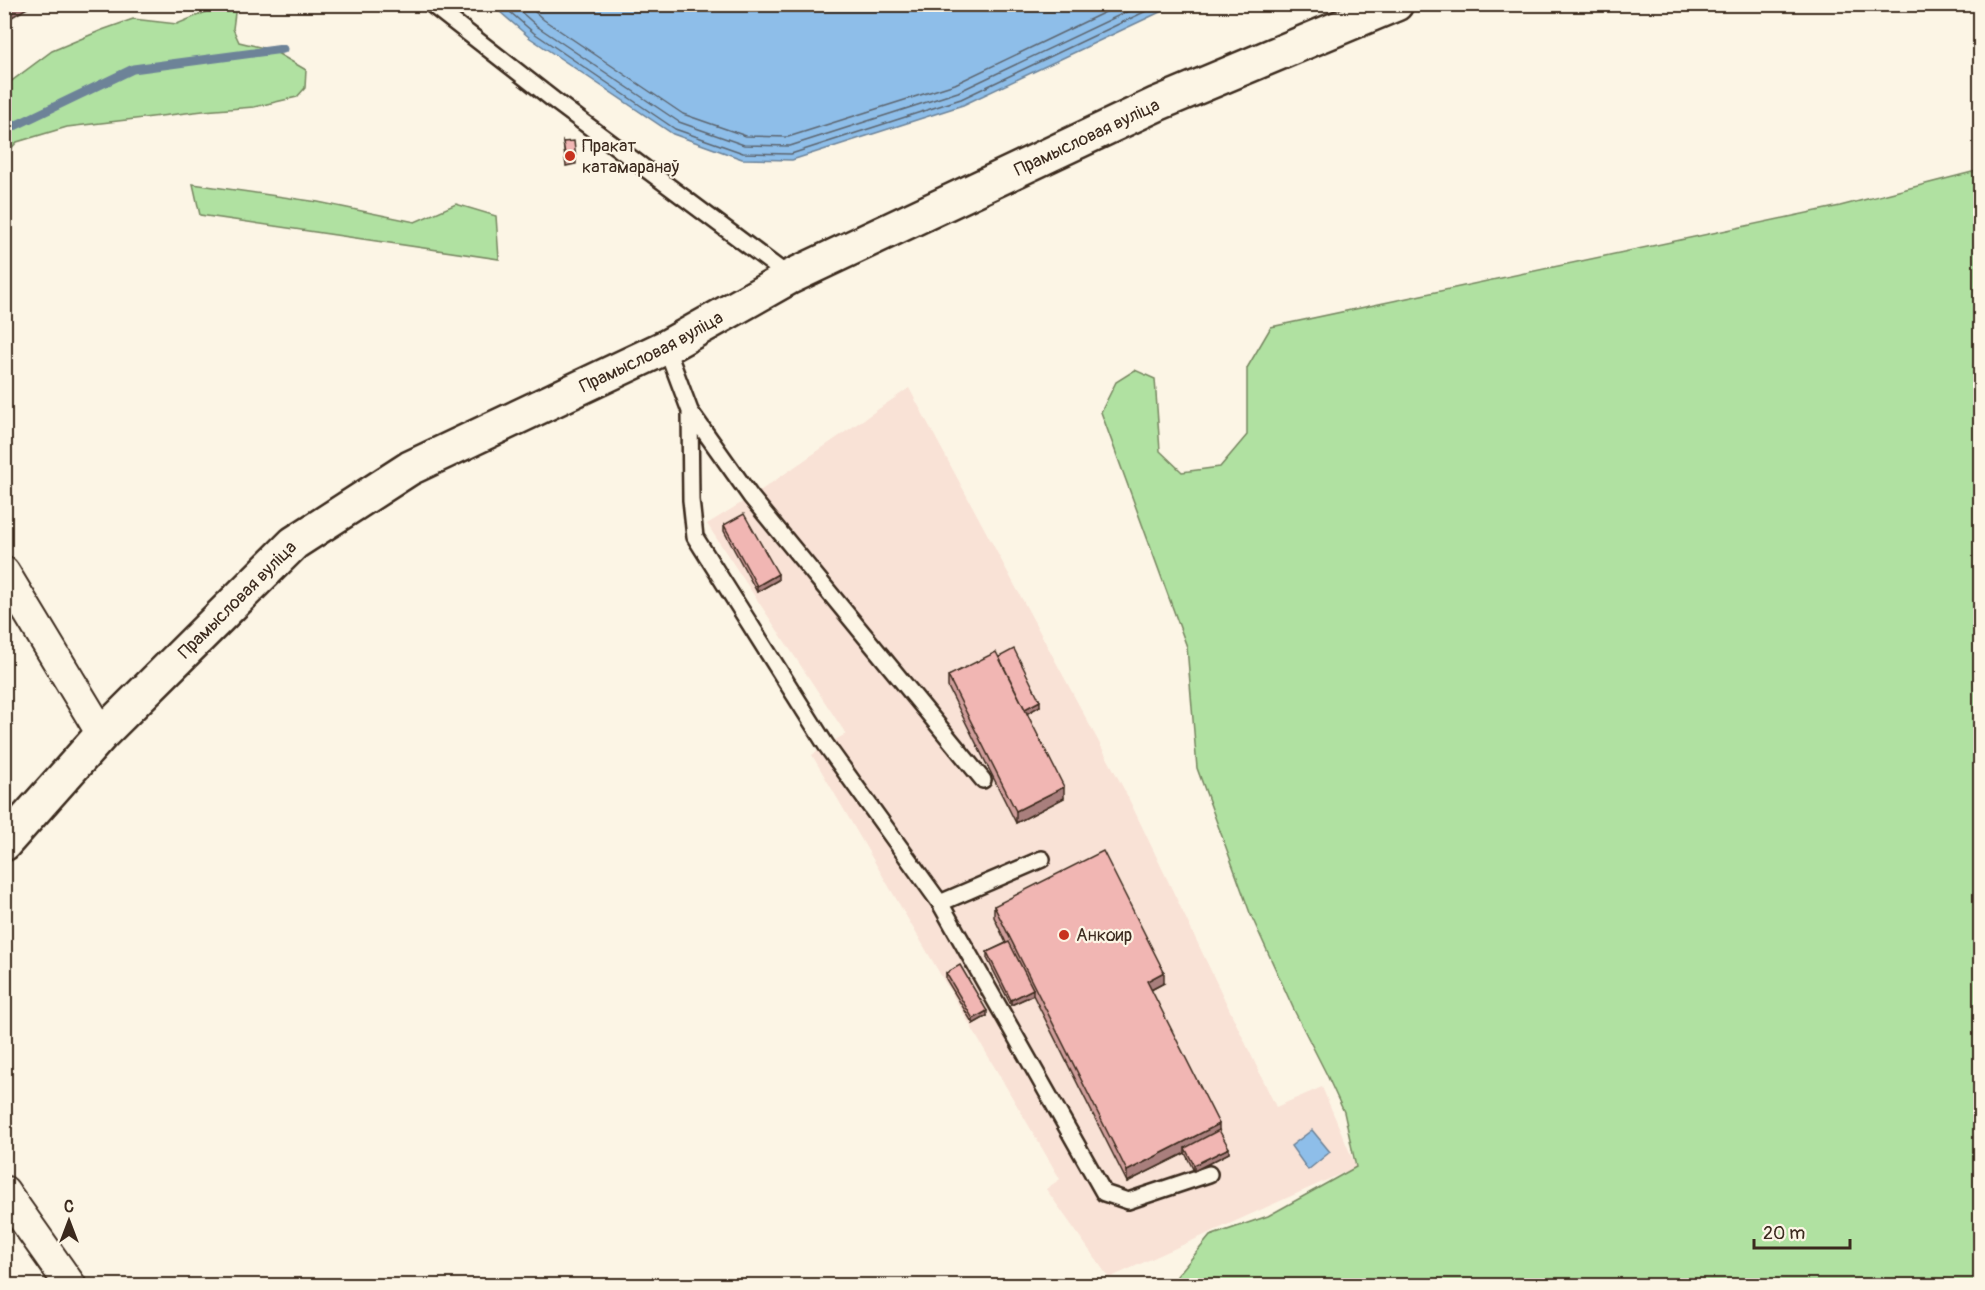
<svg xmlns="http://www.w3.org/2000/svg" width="1985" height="1290" font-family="Pangolin,sans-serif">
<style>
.built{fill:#f9e2d6}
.green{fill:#b0e1a1;stroke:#768660;stroke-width:1.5}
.water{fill:#8ebee9;stroke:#6d8398;stroke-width:1.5}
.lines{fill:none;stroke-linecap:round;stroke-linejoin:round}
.shore{stroke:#5c656f;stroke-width:1.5}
.stream{stroke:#6d8398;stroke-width:9}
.service-casing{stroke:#3b2a1e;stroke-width:20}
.minor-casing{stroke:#3b2a1e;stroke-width:34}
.tertiary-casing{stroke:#3b2a1e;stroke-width:38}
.service{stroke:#fcf5e5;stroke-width:15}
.minor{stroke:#fcf5e5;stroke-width:30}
.tertiary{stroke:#fcf5e5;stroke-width:33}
.wall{fill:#cf9d9a;stroke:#3b2a1e;stroke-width:1.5}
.shaded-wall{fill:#a97f7d;stroke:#3b2a1e;stroke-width:1.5}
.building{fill:#f1b6b3;stroke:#3b2a1e;stroke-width:1.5}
.poi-dot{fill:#c8321e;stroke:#fcf5e5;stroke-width:2}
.labels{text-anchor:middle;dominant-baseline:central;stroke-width:4.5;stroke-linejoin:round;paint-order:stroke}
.street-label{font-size:18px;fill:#3b2a1e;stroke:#fcf5e5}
.poi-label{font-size:18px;fill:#3b2a1e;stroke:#fcf5e5;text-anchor:start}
</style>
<rect width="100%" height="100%" fill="#fcf5e5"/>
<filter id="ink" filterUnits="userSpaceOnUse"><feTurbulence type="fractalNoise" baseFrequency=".0167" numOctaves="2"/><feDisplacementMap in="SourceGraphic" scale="12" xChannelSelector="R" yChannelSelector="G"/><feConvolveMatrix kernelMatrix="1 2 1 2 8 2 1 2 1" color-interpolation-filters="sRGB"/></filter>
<g filter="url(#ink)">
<path class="built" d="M909,388l216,403 151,316 46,-20 34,80 -247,111 -63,-89 14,-10 -248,-424 14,-10 20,-11 -139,-210 44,-27z"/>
<path class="green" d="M205,5h31l-3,24 6,13 33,8 34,20 -1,18 -8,9 -43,10 -51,4 -136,16 -50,15 -12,13v-69l47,-35 50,-21 31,-11 44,5 29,-12z
M1980,170v1115h-805l2,-9 33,-40 58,-20 88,-49 -12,-55 -18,-39 -31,-61 -45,-99 -53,-145 -10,-121 -86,-235 15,-30 19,-12 20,9 5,72 22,21 38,-5 27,-32v-67l24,-41 569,-121z
M193,184l125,18 97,20 41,-18 40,12 3,43 -299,-44z"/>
<path class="water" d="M492,5h683l-212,100 -171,55 -50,-1 -69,-25 -143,-96z
M1312,1130l18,22 -22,18 -17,-24z"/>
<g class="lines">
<path class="shore" d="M501,4l33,29 141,96 68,24 48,1 170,-55 200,-95
M512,4l26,23 141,95 65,23 46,1 168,-54 185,-88
M526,4l18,16 139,94 63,22 42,1 167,-53 167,-80"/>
<path class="stream" d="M4,131l129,-62 150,-20"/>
<defs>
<path id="service" d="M431,4l124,97 235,176
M666,347l24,64 61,86 232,283
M690,411l1,89 4,37 131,208 114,158 164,290 24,8 81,-27
M940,903l102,-44"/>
<path id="minor" d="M4,572l98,162
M4,1191l67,95"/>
<g id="tertiary">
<path id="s1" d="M4,844l98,-110 192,-191 116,-75 256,-121 124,-70 367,-173 239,-100"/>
</g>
</defs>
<use href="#service" class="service-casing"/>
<use href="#minor" class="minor-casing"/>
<use href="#tertiary" class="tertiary-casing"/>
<use href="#service" class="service"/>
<use href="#minor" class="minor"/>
<use href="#tertiary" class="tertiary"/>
</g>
<path class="wall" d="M563,142l13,17v5l-10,2z
M724,525l54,55 -21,12 -33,-61z
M999,657l41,49 -13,7 37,85 -48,25 -68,-136v-11z
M994,906l170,77 -13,7 68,140 10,23 -35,18 -9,-18 -58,29 -94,-187 -22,10 -24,-47v-6l19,-9 -12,-26z
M946,973l41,43 -14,8 -27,-45z"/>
<path class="shaded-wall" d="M15,4h19l-30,18v-11z
M778,574v6l-21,12v-6z
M1040,701v5l-17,10v-6z
M1064,787v11l-48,25v-12z
M1164,972v11l-17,9v-11z
M1033,989v6l-22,10v-5z
M987,1011v5l-14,8v-5z
M1219,1124v12l-34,12v5l-58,29v-11z
M1229,1148v5l-35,18v-6z"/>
<path class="building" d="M4,4h11l-11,7z
M574,141l2,18 -10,1 -3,-18z
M744,514l34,60 -21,12 -33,-61z
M1014,649l26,52 -15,8 -26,-52z
M996,652l68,135 -48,24 -68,-135z
M1103,851l61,121 -17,9 72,143 -92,47 -133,-265z
M1009,942l24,47 -22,11 -24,-48z
M960,965l27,46 -14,8 -27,-46z
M1219,1130l10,18 -35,17 -9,-17z"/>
</g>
<g class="poi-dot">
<circle cx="570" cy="156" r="6"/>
<circle cx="1064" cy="935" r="6"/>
</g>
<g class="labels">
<g class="street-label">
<text stroke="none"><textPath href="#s1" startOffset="1310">Прамысловая вуліца</textPath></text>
<text stroke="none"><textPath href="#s1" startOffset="824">Прамысловая вуліца</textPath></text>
<text stroke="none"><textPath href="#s1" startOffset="338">Прамысловая вуліца</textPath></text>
</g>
<g class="poi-label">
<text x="582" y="146">Пракат<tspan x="582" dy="21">катамаранаў</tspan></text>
<text x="1076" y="935">Анкоир</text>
</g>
</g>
<rect width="1985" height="1290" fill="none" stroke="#fcf5e5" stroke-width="24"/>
<rect x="12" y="12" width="1961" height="1266" fill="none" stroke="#3b2a1e" stroke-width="2" filter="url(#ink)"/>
<g transform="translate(69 1221)" stroke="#fcf5e5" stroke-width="4.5" paint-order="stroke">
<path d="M0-4.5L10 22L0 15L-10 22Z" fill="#3b2a1e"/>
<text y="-9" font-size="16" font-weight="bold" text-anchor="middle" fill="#3b2a1e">С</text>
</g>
<path d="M1754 1239v9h96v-9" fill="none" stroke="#3b2a1e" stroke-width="3"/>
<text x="1763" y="1239" font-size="18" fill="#3b2a1e" stroke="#fcf5e5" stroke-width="4.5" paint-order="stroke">20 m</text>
</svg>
